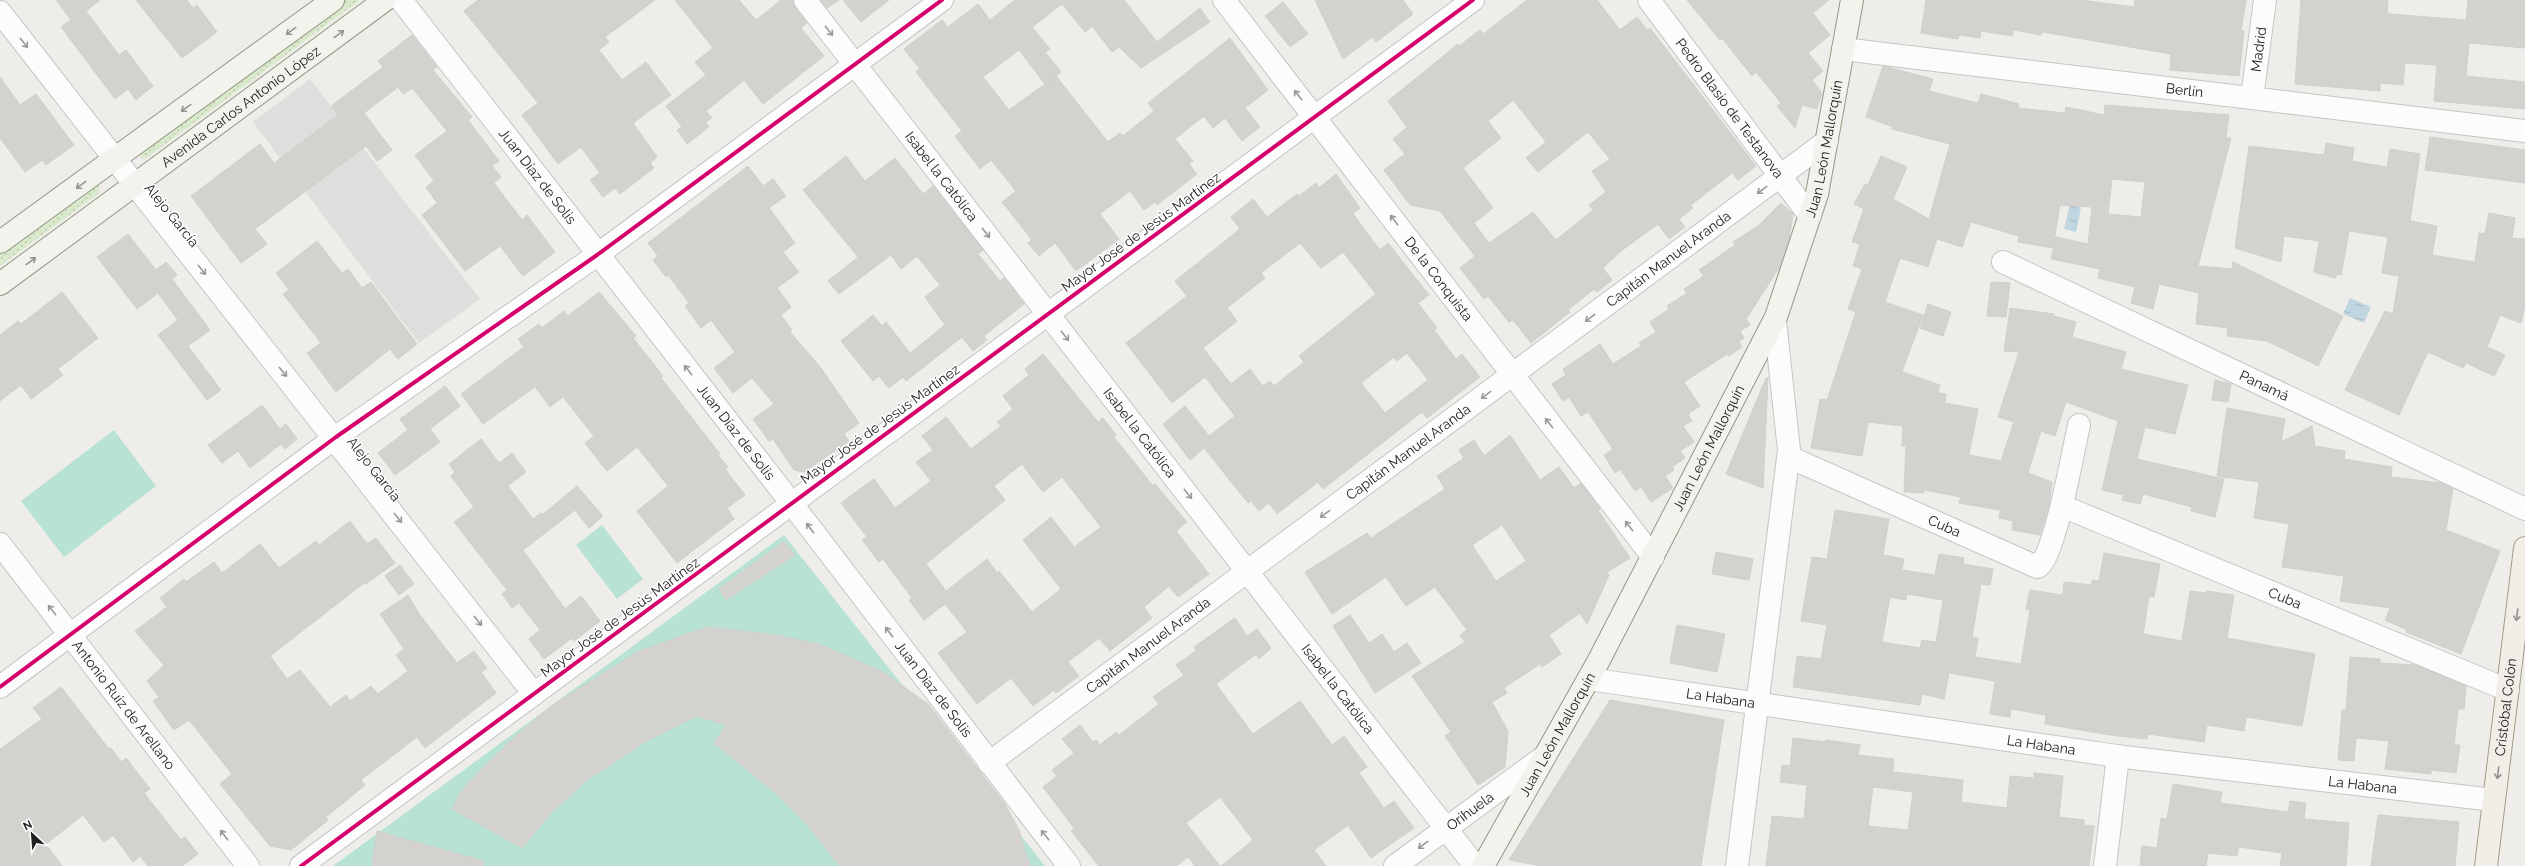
<svg xmlns="http://www.w3.org/2000/svg" width="2525" height="866" font-family="Raleway,sans-serif">
<style>
.grass{fill:url(#grass-dots)}
.pitch{fill:#b8e3d4}
.parking{fill:#dfdedd}
.water{fill:url(#water-ripples)}
.building{fill:#d3d2cf;stroke:#d1cfcb;fill-rule:evenodd}
.lines{fill:none;stroke-linecap:round;stroke-linejoin:round}
.street-casing{stroke:#c6c5c4;stroke-width:24}
.secondary-casing{stroke:#949883;stroke-width:24}
.primary-casing{stroke:#a39d88;stroke-width:24}
.street{stroke:#fcfcfc;stroke-width:22}
.secondary{stroke:#f2f3ed;stroke-width:22}
.primary{stroke:#f1ede7;stroke-width:22}
.cycleway-casing{stroke:#fff;stroke-width:6}
.cycleway{stroke:#d6006c;stroke-width:4}
.oneway{stroke:#949491}
.oneway2{stroke:#999}
.oneway3{stroke:#93918e}
.labels{text-anchor:middle;dominant-baseline:central;stroke-width:3;stroke-linejoin:round;paint-order:stroke}
.street-label{font-size:14px;fill:#212121;stroke:#fff}
</style>
<defs>
<pattern id="grass-dots" width="8" height="8" patternUnits="userSpaceOnUse"><rect width="8" height="8" fill="#d9e9cb"/><path d="M2 2h.1M6 6h.1" fill="none" stroke="#bac8ae" stroke-width="1.8" stroke-linecap="round"/></pattern>
<pattern id="water-ripples" width="26" height="14" patternUnits="userSpaceOnUse"><rect width="26" height="14" fill="#c0d6e0"/><path d="M2 4q2-2 4 0t4 0M15 11q2-2 4 0t4 0" fill="none" stroke="#a5b7c0"/></pattern>
</defs>
<rect width="100%" height="100%" fill="#eeedea"/>
<path class="grass" d="M344,0h16l-215,159 -6,-3 1,-5z
M93,185h6v8l-99,73v-12z"/>
<path class="pitch" d="M114,430l42,56 -92,71 -43,-56z
M602,525l41,54 -26,20 -41,-54z
M784,535l261,331h-712z"/>
<path class="parking" d="M310,79l170,220 -61,44 -166,-221z"/>
<path class="water" d="M2070,204l11,3 -5,25 -12,-3z
M2350,298l21,9 -7,16 -21,-9z"/>
<path class="building" d="M56,0h44l-14,11 33,44 7,-5 27,36 -17,14 -8,-11 -13,10 -54,-72 10,-7z
M136,0h51l6,8 4,-3 20,27 -35,26z
M478,0h177l-50,37 4,5 -10,8 23,30 24,-18 25,33 -38,28 24,34 -7,6 4,5 -34,26 -5,-6 -12,9 -13,-17 10,-7 -19,-26 -23,17 -36,-49 16,-12 -74,-92z
M675,0h64l17,20 25,-20h12l2,8 12,15 -6,5 23,28 -61,48 -19,-24 -38,31 6,7 -7,4 4,5 -22,17 -10,-14 5,-3 -16,-21 40,-31 -11,-13 18,-14z
M821,0h18l-12,8z
M843,0h46l-28,22z
M1015,0h109l33,42 43,-34 10,14 -69,46 -22,-21 -7,5 -20,-26 -7,6 -23,-28 -30,23 18,22 -5,3 16,20 -13,11 8,-7 52,66 12,-9 3,3 31,-25 -6,-8 82,-65 38,52 -23,18 15,19 -18,14 -17,-23 -12,10 -9,-12 -29,23 18,22 -4,3 8,10 -40,31 -2,-3 -11,8 -14,-19 -30,23 19,25 -43,32 -21,-28 -16,13 -11,-13 4,-3 -30,-38 14,-11 -25,-31 -11,9 -25,-33 7,-5 -46,-59 4,-3 -16,-20 38,-29 6,7 30,-23 12,16zM1019,50l26,34 -36,26 -26,-33z
M1315,0h88l10,14 -37,28 -4,-5 -29,22z
M1527,0h70l23,30 17,-13 10,13 3,-2 106,138 -18,14 -6,-7 -41,32 2,3 -14,11 6,8 -16,12 -11,-15 -37,27 -18,17 9,12 -15,12 -3,-3 -26,21 2,2 -39,31 -18,-23 -4,2 -21,-26 -4,3 -24,-31 15,-12 -35,-45 -30,-6 -26,-35 21,-16 -12,-15 14,-12 -19,-26 70,-57 1,2 21,-16 3,4zM1513,100l33,42 -20,16 12,14 50,-40 22,27 -18,12 14,21 -17,13 4,5 -37,30 -23,-28 -44,31 -15,-20 19,-15 -30,-40 38,-30 -13,-17z
M1687,0h142l-16,13 17,22 -22,18 15,18 -11,9 10,13 -5,16 -15,-4 -7,23 -18,-22 4,-3 -25,-31 -4,4 -30,-38 -2,2z
M1926,0h155l53,7 1,-7h111l-5,31h3l-5,45 -69,-6 1,-16 -129,-22 -1,3 -28,-5v6l-32,-5 -1,7 -21,-3 -1,4 -37,-6z
M2301,0h87l-1,12 3,2 76,6 2,-20h57v48l-56,-5 -3,33 59,6v27l-91,-8 3,-36 -32,-2 -2,22 -23,-2v8l-85,-7z
M1283,2l25,32 -18,13 -25,-31z
M412,35l25,32 -4,3 39,47 -4,3 31,41 -7,5 9,11 -7,6 28,37 5,-5 28,37 -32,24 -23,-30 -35,25 -43,-56 15,-12 -11,-16 8,-6 -19,-26 32,-24 -35,-43 -9,6 -5,-7 -34,26 28,37 -15,11 -11,-15 -111,83 12,15 -26,19 -50,-67 69,-52 14,19 64,-48 -7,-9 52,-39 -5,-6z
M1883,66l50,13 -4,12 49,12 3,-9 38,10 -1,4 47,5 1,-6 38,8 1,-10 124,10 -3,23h5l-33,128 34,3 1,-7 110,54 -25,50 -51,-25 -40,-5 1,-8 -32,-4 3,-31 -40,-9 -6,25 -22,-6 4,-16 -37,-9 2,-9 -49,-10 5,-22 32,7 4,-37 -32,-2 -7,43 -35,-6 1,-6 -48,-14 -9,25 -25,-8 -9,28 -28,-9 -15,44 38,13 -21,57 38,13 -2,8 8,1 -1,9 33,6 -9,46 32,6 13,-39 -16,-5 21,-65 -15,-1 6,-43 44,6v2l22,6 -4,15 54,15 -5,17 67,16 -13,49 -30,-7 -8,32 87,20 -9,38 -24,-6 1,-4 -49,-13 -3,10 -18,-4 2,-5 -22,-5 16,-69 -52,-19 -11,34 -14,-5 -13,42 24,9 -3,23 -9,30 -28,-5 1,-9 -14,-3 1,-8 -41,-7 2,-6 -37,-7v3l-20,-1 2,-46h-4l1,-20 -35,-4 -6,34 -51,-8 9,-49 7,1 29,-88 -8,-3 14,-40 -9,-3 7,-22 -8,-2 12,-33 -10,-5 11,-20 3,1 13,-29 26,11 -14,32 36,20 21,-75 -58,-15 1,-2 -27,-10zM2112,179l33,3 -4,35 -33,-3z
M0,77l20,28 16,-11 38,51 -28,20 -4,-5 -17,12 -25,-34z
M2430,137l95,13v33l-100,-13z
M2326,143l28,5 -2,13 35,6 3,-18 30,5 -10,67 27,5 -5,29 43,7 4,-29 6,1 4,-21 26,5 -3,20 13,1v67l-4,17 -21,-8 -13,32 18,8 -11,21 -28,-13 -3,5 -35,-16 -29,63 -54,-25 40,-79 8,3 6,-38 -17,-3 6,-36 -39,-6 -8,44 -4,-1 -2,4 -21,-6 5,-31 -35,-5 -3,26 -46,-14 14,-102 75,9z
M846,156l19,25 30,-23 28,36 10,-8 50,64 -5,4 22,27 4,-3 20,26 -40,32 3,4 -14,11 -11,-14 -56,44 -3,-4 -14,11 -10,-12 -6,5 -32,-40 32,-26 9,11 4,-4 24,31 35,-28 -20,-28 15,-12 -23,-29 -16,13 -10,-14 -52,39 -11,-13 30,-24 -55,-67z
M748,166l15,20 10,-7 13,17 -17,12 26,35 -12,9 16,20 -22,16 14,19 -10,8 11,15 -2,2 31,36 38,55 -15,11 5,7 -45,31 -10,-2 -21,-31 -4,2 -16,-22 21,-15 -22,-26 -19,15 -19,-25 21,-16 -24,-32 -10,8 -16,-22 4,-3 -21,-28 -2,2 -13,-17 5,-4 -10,-13z
M1336,174l24,34 -7,6 27,36 8,-7 41,52 -11,8 19,25 -3,2 22,29 6,-5 18,23 -53,41 -5,-6 -99,77 -5,-7 -41,32 -8,-11 -10,8 -8,-10 -3,2 -44,-55 -14,12 -27,-36 22,-18 24,30 26,-20 -30,-39 -33,26 -46,-60 61,-47 -12,-15 65,-52 -9,-12 22,-18 14,18 30,-23 2,2 17,-13 3,5zM1300,243l21,25 22,-16 33,42 -77,62 5,6 -30,24 -4,-5 -7,5 -13,-17 -19,15 -28,-36 34,-27 -10,-13 38,-30 -4,-5zM1407,353l21,27 -43,33 -24,-30 33,-26 3,4z
M1781,203l12,11 -4,25 -10,29 -33,51 4,6 -10,6 4,7 -5,3 3,6 -13,9 -2,-2 -43,28 16,24 -12,8 4,7 -9,5 11,16 -14,9 5,7 -13,9 2,3 -9,6 8,12 -22,14 -10,-15 -6,4 -15,-22 -5,4 -11,-18 9,-6 -25,-37 -7,4 -12,-19 -6,4 -11,-17 14,-9 -3,-6 37,-25 13,20 28,-18 -2,-3 17,-11 -6,-10 19,-13 -2,-3 20,-13 -3,-4 20,-13 -5,-6 36,-25 -2,-3 25,-16z
M128,234l28,36 10,-8 11,13 -5,4 38,51 -22,16 33,44 -14,10 -49,-65 20,-15 -20,-27 -21,16 -40,-52z
M317,241l25,32 6,-4 14,19 9,-6 46,62 -19,15 -8,-10 -54,43 -29,-39 14,-10 -38,-49 6,-4 -13,-17z
M1991,282l19,1 -4,34 -19,-1z
M62,292l36,46 -40,31 5,6 -32,24 -10,-14 -21,16v-66l18,-14 3,3z
M599,292l37,44 -3,2 30,38 -2,2 59,76 -2,1 10,12 -3,2 20,26 -18,13 7,11 -57,44 -40,-52 31,-25 -31,-39 -30,24 -22,-28 9,-7 -31,-39 -13,10 -15,-20 -52,37 -22,-30 63,-47 -6,-8 21,-15 3,4 22,-17 4,5z
M1928,304l23,8 -8,24 -23,-8z
M1043,354l55,68 5,-4 13,17 -2,2 39,49 2,-2 32,38 -11,9 33,43 -31,23 -9,-11 -25,21 8,11 -42,33 -11,-13 -31,24 11,14 -23,17 -2,-3 -21,16 -22,-28 -34,26 -39,-51 29,-21 -22,-28 -21,16 -15,-20 3,-2 -29,-39 -4,3 -17,-22 5,-3 -26,-34 33,-24 21,29 36,-27 -15,-19 17,-12 -11,-14 24,-19 25,32 30,-23 -4,-4 16,-13 -10,-13 26,-21 -4,-6zM1022,464l21,28 19,-15 39,50 -27,20 -23,-30 -28,23 38,49 -29,23 -33,-41 -2,2 -10,-14 -41,32 -20,-27 79,-64 -11,-14z
M1766,378h2l-5,110 -37,-14z
M2215,380l16,4 -3,18 -16,-2z
M445,386l15,20 -30,23 10,13 -45,33 -17,-22 30,-23 -8,-11z
M262,405l18,24 6,-5 11,15 -12,10 -4,-5 -31,24 -12,-17 -16,12 -14,-18z
M2227,408l58,11 -4,23 31,-16 3,20 30,5 -1,8 48,8 -1,10 51,6 11,6 -7,41 54,21 -39,103 -55,-22 1,-2 -22,-10 5,-12 -50,-7 4,-25 -62,-9 7,-43 -35,-6 5,-36 -42,-6z
M1510,435l30,45 19,-13 15,21 7,-5 19,26 -2,1 32,48 -23,14 2,3 -22,49 -7,-11 -31,22 12,19 -19,13 -2,-3 -36,24 3,5 -15,9 16,29 -3,36 -27,18 -33,-49 6,-4 -39,-56 53,-34 -5,-7 7,-5 -32,-43 -29,19 -20,-29 -54,37 -27,-42 62,-39 4,5 74,-49 -8,-13 27,-18 -5,-8 15,-10 10,16zM1502,525l24,36 -30,20 -24,-36z
M481,439l18,24 13,-10 14,19 -18,14 25,33 8,-6 1,2 35,-29 26,30 -14,12 -14,-18 -52,40 42,59 16,-13 19,25 -26,20 -2,-3 -28,21 -15,-20 11,-9 -21,-27 -7,5 -10,-14 5,-4 -53,-68 20,-15 -23,-31 4,-4 -6,-8z
M1835,510l54,9 -6,36 21,4 -2,11 33,5 4,-21 25,4 -1,6 30,5 -3,16 -9,-1 -9,53 6,1 -3,19 46,7 9,-54 -4,-1 4,-19 33,5 1,-13 28,3v-5l7,1 5,-28 56,11 -6,33 -5,-1 -6,38 39,7 8,-50 17,2v-2l27,4 -7,43 88,16 -13,72 -56,-9 -2,14 -37,-6 -3,17 -56,-8 -1,5 -37,-4 -65,-11 1,-9 -35,-6 -1,8 -20,-3 5,-33 -46,-8 -5,26 -22,-5 -2,11 -127,-18 4,-31 24,3 6,-34 -26,-4 11,-64 15,2zM1907,594l36,6 -7,42 -14,-2 -2,8 -38,-6 8,-45 16,3z
M350,521l17,23 9,-6 19,25 -29,21 -2,-1 -94,73 17,23 13,-9 30,37 16,-12 4,6 21,-15 7,8 30,-23 -12,-16 8,-6 -24,-35 28,-19 12,20 37,48 17,-12 13,17 -6,4 15,21 -71,55 -8,-11 -56,43 4,5 -39,32 2,3 -37,30 -21,-4 -50,-62 12,-10 -43,-54 -15,10 -21,-29 6,-4 -12,-16 17,-16 -29,-34 32,-24 -7,-9 24,-19 2,3 28,-20 8,11 38,-29 19,24 37,-27 3,4z
M784,541l11,14 -69,45 -7,-11z
M1716,552l37,7 -4,21 -37,-6z
M400,565l14,19 -15,11 -14,-19z
M1350,615l19,28 13,-9 12,18 13,-9 14,20 -46,30 -42,-67z
M1235,618l12,18 10,-7 14,19 -12,11 -3,-5 -40,30 37,50 47,-33 32,44 12,-9 23,31 -8,6 25,35 10,-7 20,27 -43,30 -23,-33 -34,25 12,16h-105l32,-26 -33,-43 -34,26 34,43h-25l-7,-9 -12,9h-77l-28,-35 3,-3 -31,-41 14,-11 -5,-6 22,-17 -12,-14 18,-14 13,17 3,-2 4,5 16,-13 3,3 40,-31 -6,-7 31,-22 -8,-10 20,-14 -2,-4z
M1677,625l48,9 -8,38 -47,-9z
M707,627l69,8 43,9 64,28 45,32 77,100 14,26 11,36h-190l-31,-39 -37,-37 -58,-47 12,-18 -29,-9 -52,26 -59,39 -34,31 -30,36 -70,-39 9,-18 15,-16 35,-35 40,-34 88,-55z
M2350,657l30,2v4l35,2 51,21 -2,23h-6l-4,36h6l-4,28 -25,-3v4l-46,-5 4,-28 -33,-3 -2,23 -16,-1 4,-50h4z
M61,687l48,62 2,-1 10,14 5,-4 24,31 -6,4 37,47 4,-3 13,17 -16,12h-34l-8,-10 -7,6 -20,-27 -9,7 -21,-27 -37,29 16,22h-62v-117l42,-30 -9,-11z
M1610,700l114,20 -23,146h-159l-33,-6z
M1793,738l33,4v-2l34,5 -2,10 36,4 -1,13 70,8 -2,22 46,6 3,-32 24,2v-5l29,3 -4,41 25,3v5l10,1 -5,40h-323l6,-50 32,3 3,-34 -27,-3 2,-17 8,1zM1873,787l40,5 -5,38 -40,-4z
M2173,784l49,8 -2,11 68,9 2,-11 16,2 -2,16 45,4 -3,43h-66l2,-13 -43,-6 -2,9 -29,-3 -2,13h-66l2,-20 15,2 4,-30 6,1z
M2378,815l81,7 -4,44h-84z
M377,831l107,30v5h-112z"/>
<g class="lines">
<defs>
<g id="street">
<path id="s1" d="M401,0l391,504 277,362"/>
<path id="s2" d="M805,0l670,866"/>
<path id="s3" d="M1224,0l429,557"/>
<path id="s4" d="M1649,0l161,216"/>
<path d="M0,12c177,228 357,453 534,682"/>
<path id="s5" d="M1843,49l682,82"/>
<path id="s6" d="M2252,98l13,-98"/>
<path id="s7" d="M2003,262l522,247"/>
<path id="s8" d="M1789,457l248,110c17,-5 37,-121 42,-142"/>
<path id="s9" d="M2062,506l446,184"/>
<path id="s10" d="M0,544l248,322"/>
<path id="s11" d="M1589,679l535,78 370,43"/>
<path d="M0,687l336,-250 261,-182 345,-255"/>
<path id="s12" d="M989,763l838,-622"/>
<path d="M301,866l1172,-866"/>
<path id="s13" d="M1395,866l150,-110"/>
<path d="M1737,866l52,-416 -14,-129"/>
<path d="M2105,866l13,-110"/>
</g>
<g id="secondary">
<path d="M0,242l333,-242"/>
<path id="s14" d="M0,284l385,-284"/>
<path id="s15" d="M1483,866l115,-204 178,-345 41,-123 35,-194"/>
</g>
<g id="primary">
<path id="s16" d="M2486,866l39,-318"/>
</g>
</defs>
<use href="#street" class="street-casing"/>
<use href="#secondary" class="secondary-casing"/>
<use href="#primary" class="primary-casing"/>
<use href="#street" class="street"/>
<use href="#secondary" class="secondary"/>
<use href="#primary" class="primary"/>
<defs>
<path id="cycleway" d="M0,687l336,-250 261,-182 345,-255
M301,866l1172,-866"/>
</defs>
<use href="#cycleway" class="cycleway-casing"/>
<use href="#cycleway" class="cycleway"/>
</g>
<defs><path id="oneway-shaft" d="M-6 0H5M1.5-3L5.5 0L1.5 3" fill="none" stroke-width="1.6" stroke-linecap="round" stroke-linejoin="round"/></defs>
<g class="oneway">
<use href="#oneway-shaft" transform="translate(291 31) rotate(144)"/>
<use href="#oneway-shaft" transform="translate(339 34) rotate(-36)"/>
<use href="#oneway-shaft" transform="translate(186 108) rotate(144)"/>
<use href="#oneway-shaft" transform="translate(81 185) rotate(144)"/>
<use href="#oneway-shaft" transform="translate(31 261) rotate(-36)"/>
</g>
<g class="oneway2">
<use href="#oneway-shaft" transform="translate(829 31) rotate(52)"/>
<use href="#oneway-shaft" transform="translate(24 43) rotate(52)"/>
<use href="#oneway-shaft" transform="translate(1298 95) rotate(-128)"/>
<use href="#oneway-shaft" transform="translate(1762 190) rotate(143)"/>
<use href="#oneway-shaft" transform="translate(1394 220) rotate(-127)"/>
<use href="#oneway-shaft" transform="translate(986 233) rotate(52)"/>
<use href="#oneway-shaft" transform="translate(202 270) rotate(51)"/>
<use href="#oneway-shaft" transform="translate(1590 318) rotate(143)"/>
<use href="#oneway-shaft" transform="translate(1065 336) rotate(52)"/>
<use href="#oneway-shaft" transform="translate(688 370) rotate(-128)"/>
<use href="#oneway-shaft" transform="translate(283 372) rotate(51)"/>
<use href="#oneway-shaft" transform="translate(1486 395) rotate(144)"/>
<use href="#oneway-shaft" transform="translate(1549 423) rotate(-128)"/>
<use href="#oneway-shaft" transform="translate(1188 494) rotate(52)"/>
<use href="#oneway-shaft" transform="translate(1325 514) rotate(144)"/>
<use href="#oneway-shaft" transform="translate(398 518) rotate(52)"/>
<use href="#oneway-shaft" transform="translate(1629 526) rotate(-128)"/>
<use href="#oneway-shaft" transform="translate(810 528) rotate(-127)"/>
<use href="#oneway-shaft" transform="translate(52 610) rotate(-128)"/>
<use href="#oneway-shaft" transform="translate(478 621) rotate(52)"/>
<use href="#oneway-shaft" transform="translate(889 632) rotate(-127)"/>
<use href="#oneway-shaft" transform="translate(224 835) rotate(-127)"/>
<use href="#oneway-shaft" transform="translate(1045 835) rotate(-128)"/>
<use href="#oneway-shaft" transform="translate(1423 845) rotate(144)"/>
</g>
<g class="oneway3">
<use href="#oneway-shaft" transform="translate(2517 615) rotate(97)"/>
<use href="#oneway-shaft" transform="translate(2498 773) rotate(97)"/>
</g>
<g class="labels">
<g class="street-label">
<text stroke="none"><textPath href="#s6" startOffset="49">Madrid</textPath></text>
<text stroke="none"><textPath href="#s5" startOffset="344">Berlín</textPath></text>
<text stroke="none"><textPath href="#s14" startOffset="299">Avenida Carlos Antonio López</textPath></text>
<text stroke="none"><textPath href="#s4" startOffset="135">Pedro Blasio de Testanova</textPath></text>
<text stroke="none"><textPath href="#s15" startOffset="798">Juan León Mallorquín</textPath></text>
<text stroke="none"><textPath href="#s1" startOffset="223">Juan Díaz de Solis</textPath></text>
<text stroke="none"><textPath href="#s2" startOffset="223">Isabel la Católica</textPath></text>
<text transform="translate(172 215) rotate(51)">Alejo García</text>
<text transform="translate(1141 232) rotate(-36)">Mayor José de Jesús Martínez</text>
<text stroke="none"><textPath href="#s12" startOffset="846">Capitán Manuel Aranda</textPath></text>
<text stroke="none"><textPath href="#s3" startOffset="352">De la Conquista</textPath></text>
<text stroke="none"><textPath href="#s7" startOffset="289">Panamá</textPath></text>
<text transform="translate(880 424) rotate(-36)">Mayor José de Jesús Martínez</text>
<text stroke="none"><textPath href="#s1" startOffset="547">Juan Díaz de Solis</textPath></text>
<text stroke="none"><textPath href="#s2" startOffset="547">Isabel la Católica</textPath></text>
<text stroke="none"><textPath href="#s15" startOffset="475">Juan León Mallorquín</textPath></text>
<text stroke="none"><textPath href="#s12" startOffset="522">Capitán Manuel Aranda</textPath></text>
<text transform="translate(374 469) rotate(52)">Alejo García</text>
<text stroke="none"><textPath href="#s8" startOffset="170">Cuba</textPath></text>
<text stroke="none"><textPath href="#s9" startOffset="241">Cuba</textPath></text>
<text transform="translate(620 617) rotate(-36)">Mayor José de Jesús Martínez</text>
<text stroke="none"><textPath href="#s12" startOffset="198">Capitán Manuel Aranda</textPath></text>
<text stroke="none"><textPath href="#s1" startOffset="871">Juan Díaz de Solis</textPath></text>
<text stroke="none"><textPath href="#s2" startOffset="871">Isabel la Católica</textPath></text>
<text stroke="none"><textPath href="#s11" startOffset="133">La Habana</textPath></text>
<text stroke="none"><textPath href="#s10" startOffset="203">Antonio Ruiz de Arellano</textPath></text>
<text stroke="none"><textPath href="#s16" startOffset="160">Cristóbal Colón</textPath></text>
<text stroke="none"><textPath href="#s15" startOffset="151">Juan León Mallorquín</textPath></text>
<text stroke="none"><textPath href="#s11" startOffset="457">La Habana</textPath></text>
<text stroke="none"><textPath href="#s11" startOffset="781">La Habana</textPath></text>
<text stroke="none"><textPath href="#s13" startOffset="93">Orihuela</textPath></text>
</g>
</g>
<g transform="translate(32 834) rotate(334)" stroke="#ffffff" stroke-width="3" paint-order="stroke">
<path d="M0-3L7 15L0 10L-7 15Z" fill="#212121"/>
<text y="-6" font-size="11" font-weight="bold" text-anchor="middle" fill="#212121">N</text>
</g>
</svg>
